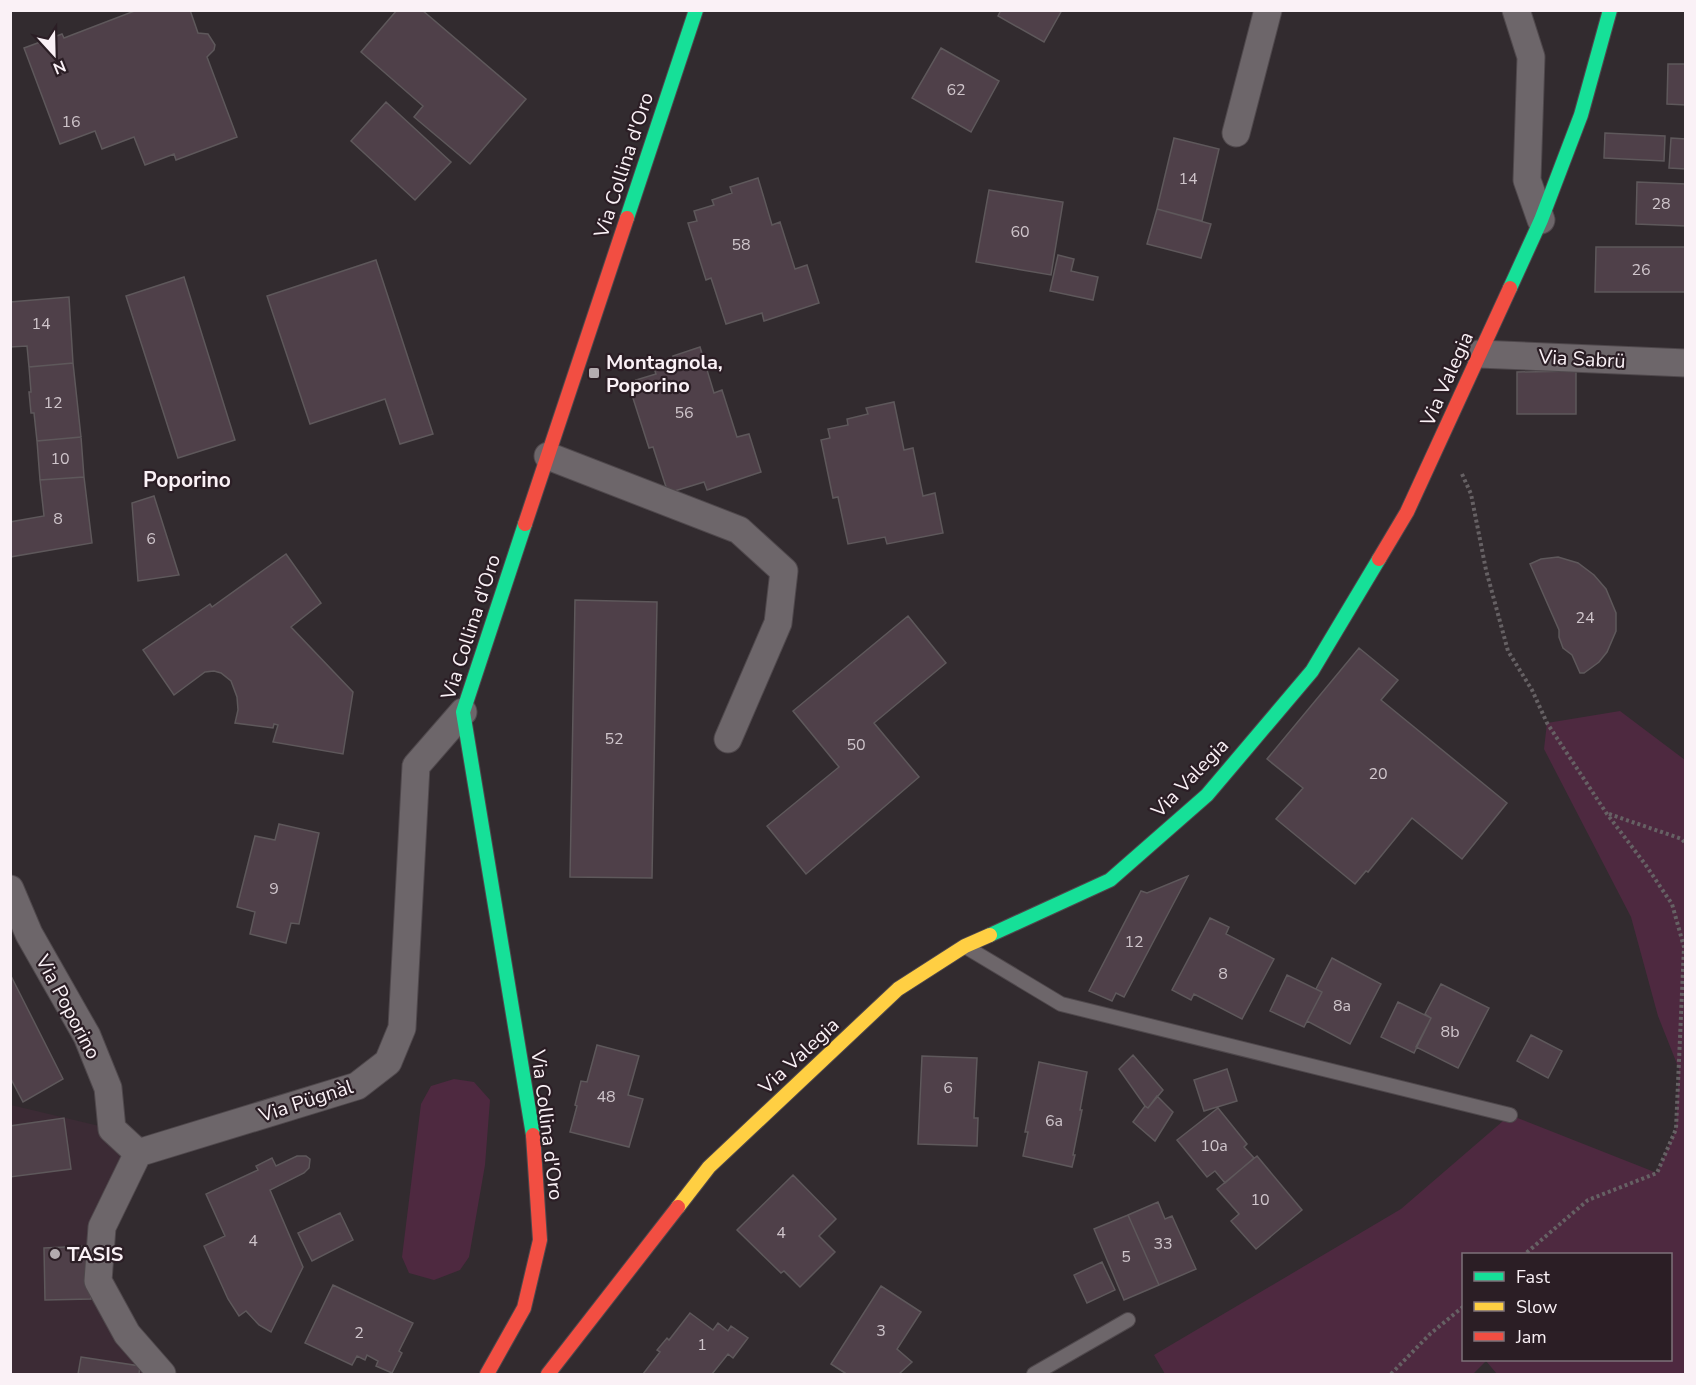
<svg xmlns="http://www.w3.org/2000/svg" width="1696" height="1385" font-family="'Nunito Sans',sans-serif">
<style>
.built{fill:#3c2b35}
.green{fill:#4e2940;fill-rule:evenodd}
.building{fill:#4f4049;stroke:#5e585b;stroke-width:1.5}
.lines{fill:none;stroke-linecap:round;stroke-linejoin:round}
.lane-casing{stroke:#4f484c;stroke-width:16}
.street-casing{stroke:#4f484c;stroke-width:29}
.fast-casing{stroke:#4f484c;stroke-width:16}
.slow-casing{stroke:#4f484c;stroke-width:16}
.jam-casing{stroke:#4f484c;stroke-width:16}
.path{stroke:#666164;stroke-width:4;stroke-dasharray:3 3;stroke-linecap:butt}
.lane{stroke:#6d666a;stroke-width:14}
.street{stroke:#6d666a;stroke-width:27}
.fast{stroke:#16e098;stroke-width:14}
.slow{stroke:#ffcf43;stroke-width:14}
.jam{stroke:#f24e42;stroke-width:14}
.poi-dot{fill:#b4acb0;stroke:#2b1e25;stroke-width:2}
.labels{text-anchor:middle;dominant-baseline:central;stroke-width:4.5;stroke-linejoin:round;paint-order:stroke}
.number-label{font-size:16px;fill:#cfc5cb}
.street-label{font-size:20px;fill:#faf1f6;stroke:#2b1e25}
.poi-label{font-size:20px;font-weight:bold;fill:#faf1f6;stroke:#2b1e25;text-anchor:start}
.neighbourhood-label{font-size:21px;font-weight:bold;fill:#faf1f6;stroke:#2b1e25}
</style>
<rect width="100%" height="100%" fill="#322b2f"/>
<path class="built" d="M11,1105l101,24 26,24 -40,128 64,93h-151z"/>
<path class="green" d="M1620,711l65,49v614h-188l-11,-13 -13,13h-308l-11,-19 247,-146 109,-94 147,58 19,-44 3,-60 -21,-53 -27,-99 -87,-168 3,-26zM1464,1254h206v106h-206z
M454,1079l20,3 16,18 -5,65 -16,92 -9,13 -26,10 -25,-7 -7,-16 19,-153 10,-18z"/>
<path class="building" d="M137,10h53l8,23 10,1 7,11 -1,5 -7,7 30,80 -61,23 -2,-6 -29,11 -11,-28 -32,12 -7,-18 -35,13 -36,-96 38,-14 2,4z
M397,10h25l104,89 -56,65 -56,-47 9,-11 -62,-54z
M1001,10h61l-18,32 -46,-26z
M941,48l58,33 -28,51 -59,-34z
M1668,64h18v41l-19,-1z
M386,102l65,60 -36,38 -64,-59z
M1605,133l60,3 -1,25 -60,-3z
M1174,138l45,11 -17,72 -45,-12z
M1671,138l15,1v30l-17,-1z
M758,178l14,47 8,-3 15,47 12,-4 12,38 -55,18 -2,-8 -36,11 -15,-46 -5,2 -18,-57 9,-2 -3,-10 20,-6 -2,-5 20,-7 -2,-6z
M1637,182l49,2v42l-50,-2z
M989,190l74,12 -12,73 -75,-13z
M1157,209l54,15 -10,34 -54,-14z
M1596,247h90v45h-91z
M1058,255l16,4 -3,12 27,6 -5,23 -43,-9z
M376,260l57,174 -33,10 -15,-45 -75,25 -43,-128z
M184,277l51,163 -57,18 -52,-162z
M69,297l4,66 -44,4 -2,-21 -17,1v-45z
M700,347l14,46 8,-3 15,47 12,-3 12,38 -54,18 -3,-8 -36,11 -15,-46 -4,1 -18,-56 8,-3 -3,-9 20,-6 -2,-6 20,-6 -1,-6z
M73,363l8,74 -44,4 -3,-28h-3l-2,-21h2l-2,-25z
M1576,371v43h-59v-42z
M894,402l10,48 9,-2 10,48 12,-3 8,40 -56,11 -2,-7 -37,7 -10,-47 -5,1 -12,-58 9,-2 -2,-9 20,-4 -1,-6 21,-5 -2,-6z
M81,437l3,40 -44,3 -3,-39z
M84,477l8,66 -82,14v-35l34,-6 -4,-36z
M154,496l25,79 -41,6 -6,-78z
M286,554l35,49 -30,24 62,65 -10,62 -70,-12 5,-17 -4,-1 -1,4 -38,-5 3,-13 -1,-13 -6,-16 -10,-8 -7,-2 -9,1 -31,23 -31,-45 67,-46 2,3z
M1558,557l20,6 16,12 12,14 10,24v18l-9,21 -8,10 -15,11h-4l-8,-18 -9,-7 -4,-11v-7l-29,-66 11,-5z
M575,600l82,2 -5,276 -82,-1z
M908,616l38,47 -72,60 45,54 -113,97 -39,-48 72,-59 -46,-56z
M1359,648l39,32 -17,20 126,103 -45,56 -50,-41 -44,54 -2,-1 -11,13 -79,-65 27,-31 -36,-29z
M279,824l40,9 -20,91 -8,-1 -5,20 -36,-9 5,-22 -18,-5 18,-71 20,4z
M1188,876l-64,121 -8,-4 -4,8 -23,-10 52,-100 6,2z
M1210,918l19,9 -3,7 48,25 -32,60 -48,-25 -3,6 -19,-10z
M1332,958l49,26 -31,60 -43,-23 15,-29 -6,-3z
M10,974l53,105 -40,23 -13,-25z
M1287,975l35,17 -18,35 -34,-16z
M1441,984l48,24 -31,60 -42,-21 15,-29 -6,-4z
M1398,1002l33,16 -17,35 -33,-16z
M1531,1035l31,16 -14,27 -31,-17z
M597,1045l42,11 -11,39 15,4 -14,48 -59,-15 7,-26 -2,-1 6,-24 6,1z
M1133,1055l30,35 -15,18 -3,-2 -26,-37z
M922,1056l55,2 -3,60h4l-1,28 -59,-2z
M1039,1062l48,10 -7,38h2l-9,45h2l-3,12 -49,-11 5,-24h-3z
M1227,1069l10,32 -33,10 -10,-31z
M1157,1096l16,16 -18,29 -22,-19 12,-16 3,2z
M1218,1108l29,36 -3,3 10,11 -29,25 -10,-12 -8,6 -30,-37z
M64,1118l7,51 -61,8v-51z
M297,1156h9l4,3 -1,9 -5,5 -34,17 33,77 -32,65 -12,-7 -13,-14 -7,5 -11,-17 -24,-53 21,-10 -19,-42 52,-24 -2,-4 16,-8 4,8z
M1257,1156l45,54 -46,39 -25,-28 8,-7 -22,-25z
M793,1175l43,44 -17,17 16,16 -35,35 -16,-16 -3,2 -44,-43z
M1158,1202l7,17 7,-3 24,53 -37,16 -31,-70z
M340,1213l13,27 -41,21 -14,-28z
M1128,1215l31,70 -35,15 -30,-71z
M89,1246l2,53 -46,1 -1,-52z
M1102,1262l13,28 -28,13 -13,-28z
M333,1285l80,38 -14,28 3,2 -10,20 -16,-7 2,-5 -11,-6 -2,5 -8,-4 -5,9 -47,-22z
M881,1286l40,26 -24,37 15,13 -13,12h-55l1,-1 -14,-9z
M690,1313l23,17 5,-7 10,8 3,-5 17,12 -15,20 -5,-4 -16,20h-69l17,-22 -3,-2 10,-12 2,2z
M81,1357l59,9 -1,8h-61z"/>
<g class="lines">
<defs>
<path id="lane" d="M966,947l95,57 449,111
M1034,1374l94,-54"/>
<path id="street" d="M1516,10l15,47 -4,123 14,40
M1236,133l32,-123
M1479,354l207,9
M548,456l191,74 45,41 -6,52 -50,116
M10,889l19,45 58,102 21,52 4,41 26,24
M162,1374l-35,-40 -29,-53 4,-54 36,-74 219,-67 31,-24 14,-34 14,-262 47,-54"/>
<path id="fast" d="M627,218l69,-208
M1510,288l31,-68 40,-105 29,-105
M525,524l-62,188 70,423
M990,935l120,-55 97,-85 105,-124 67,-112"/>
<path id="slow" d="M678,1207l31,-40 189,-178 67,-43 25,-11"/>
<path id="jam" d="M525,524l102,-306
M1379,559l28,-47 103,-224
M487,1374l37,-66 16,-68 -7,-105
M548,1374l130,-167"/>
</defs>
<use href="#lane" class="lane-casing"/>
<use href="#street" class="street-casing"/>
<use href="#fast" class="fast-casing"/>
<use href="#slow" class="slow-casing"/>
<use href="#jam" class="jam-casing"/>
<path class="path" d="M1462,474l9,20 15,76 22,81 24,39 15,33 60,91 38,50 27,40 12,43 -8,182 -19,44 -69,27 -63,54
M1609,814l73,25 4,5
M1391,1374l39,-40 34,-28"/>
<use href="#lane" class="lane"/>
<use href="#street" class="street"/>
<use href="#fast" class="fast"/>
<use href="#slow" class="slow"/>
<use href="#jam" class="jam"/>
</g>
<g class="poi-dot">
<rect x="588" y="367" width="12" height="12" rx="3"/>
<circle cx="55" cy="1254" r="6"/>
</g>
<g class="labels">
<g class="number-label">
<text x="956" y="90">62</text>
<text x="71" y="122">16</text>
<text x="1188" y="179">14</text>
<text x="1661" y="204">28</text>
<text x="1020" y="232">60</text>
<text x="741" y="245">58</text>
<text x="1641" y="270">26</text>
<text x="41" y="324">14</text>
<text x="53" y="403">12</text>
<text x="684" y="413">56</text>
<text x="60" y="459">10</text>
<text x="58" y="519">8</text>
<text x="151" y="539">6</text>
<text x="1585" y="618">24</text>
<text x="614" y="739">52</text>
<text x="856" y="745">50</text>
<text x="1378" y="774">20</text>
<text x="274" y="889">9</text>
<text x="1134" y="942">12</text>
<text x="1223" y="974">8</text>
<text x="1342" y="1006">8a</text>
<text x="1450" y="1032">8b</text>
<text x="948" y="1088">6</text>
<text x="606" y="1097">48</text>
<text x="1054" y="1121">6a</text>
<text x="1214" y="1146">10a</text>
<text x="1260" y="1200">10</text>
<text x="781" y="1233">4</text>
<text x="253" y="1241">4</text>
<text x="1163" y="1244">33</text>
<text x="1126" y="1257">5</text>
<text x="881" y="1331">3</text>
<text x="359" y="1333">2</text>
<text x="702" y="1345">1</text>
</g>
<g class="street-label">
<text transform="translate(624 165) rotate(-72)">Via Collina d'Oro</text>
<text transform="translate(1582 359) rotate(3)">Via Sabrü</text>
<text transform="translate(1447 379) rotate(-66)">Via Valegia</text>
<text transform="translate(471 627) rotate(-72)">Via Collina d'Oro</text>
<text transform="translate(1190 778) rotate(-46)">Via Valegia</text>
<text transform="translate(68 1007) rotate(62)">Via Poporino</text>
<text transform="translate(799 1056) rotate(-43)">Via Valegia</text>
<text transform="translate(306 1101) rotate(-18)">Via Pügnàl</text>
<text transform="translate(547 1125) rotate(83)">Via Collina d'Oro</text>
</g>
<g class="poi-label">
<text x="606" y="362">Montagnola,<tspan x="606" dy="23">Poporino</tspan></text>
<text x="67" y="1254">TASIS</text>
</g>
<g class="neighbourhood-label">
<text x="187" y="480">Poporino</text>
</g>
</g>
<rect width="1696" height="1385" fill="none" stroke="#faf1f6" stroke-width="24"/>
<rect x="1462" y="1253" width="210" height="108" fill="#2b1e25" stroke="#7e7279" stroke-width="1.5"/>
<rect x="1474" y="1272" width="30" height="9" fill="#16e098" stroke="#7e7279" stroke-width="1.5"/>
<text x="1516" y="1283" font-size="18" fill="#faf1f6">Fast</text>
<rect x="1474" y="1302" width="30" height="9" fill="#ffcf43" stroke="#7e7279" stroke-width="1.5"/>
<text x="1516" y="1313" font-size="18" fill="#faf1f6">Slow</text>
<rect x="1474" y="1332" width="30" height="9" fill="#f24e42" stroke="#7e7279" stroke-width="1.5"/>
<text x="1516" y="1343" font-size="18" fill="#faf1f6">Jam</text>
<g transform="translate(54 54) rotate(158)" stroke="#2b1e25" stroke-width="4.5" paint-order="stroke">
<path d="M0-4.5L10 22L0 15L-10 22Z" fill="#faf1f6"/>
<text y="-9" font-size="16" font-weight="bold" text-anchor="middle" fill="#faf1f6">N</text>
</g>
</svg>
